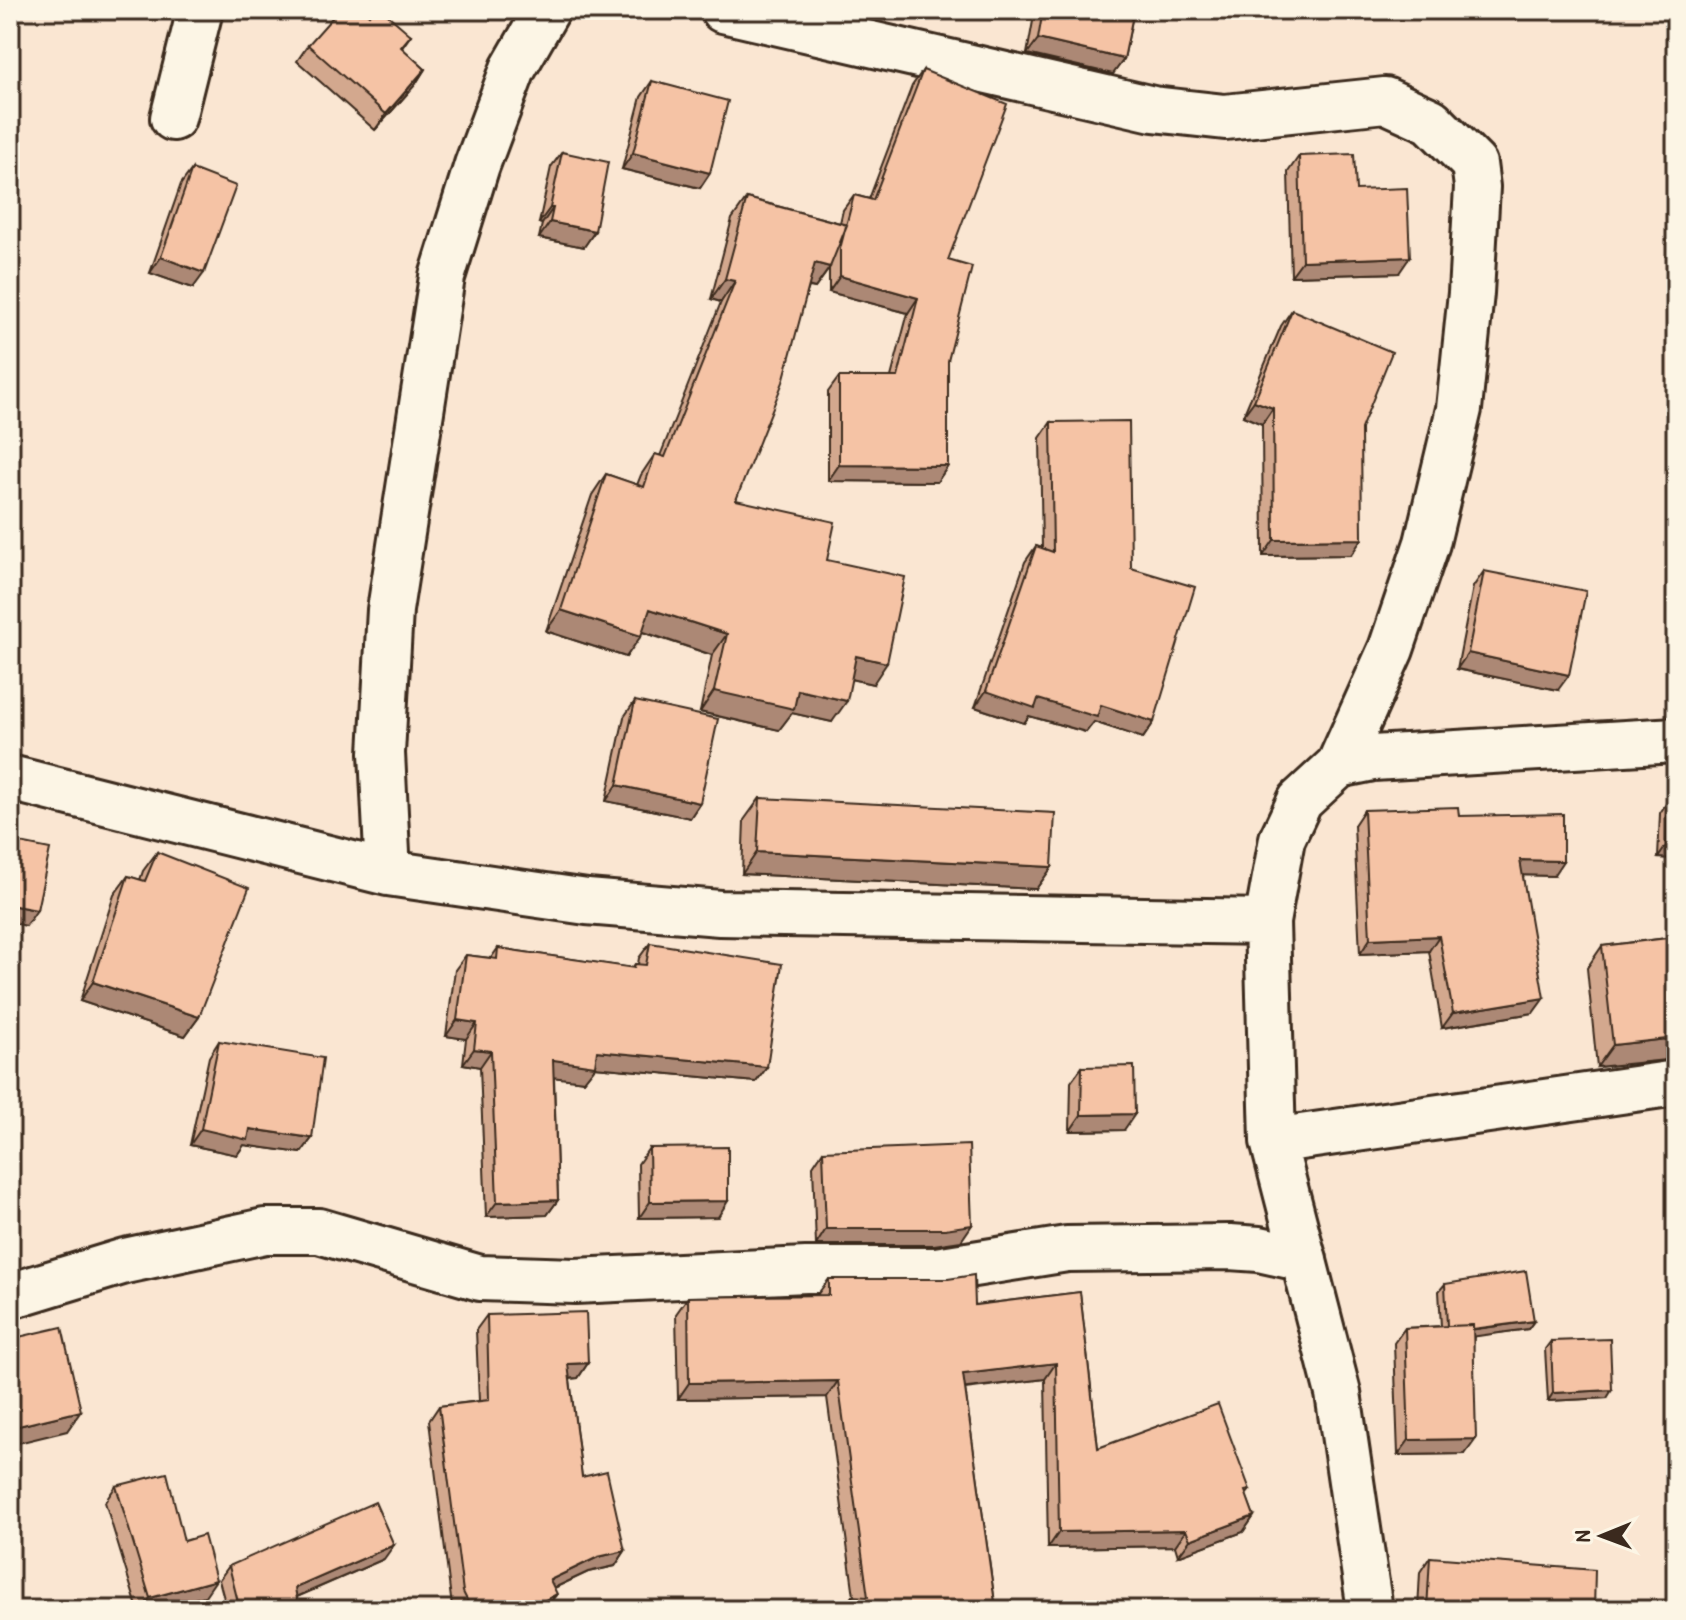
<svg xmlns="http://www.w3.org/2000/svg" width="1686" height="1620" font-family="'Patrick Hand',sans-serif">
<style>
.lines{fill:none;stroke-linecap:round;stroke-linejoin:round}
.minor-casing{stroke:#3b2a1e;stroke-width:50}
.minor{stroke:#fcf5e5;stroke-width:44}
.wall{fill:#d3a88e;stroke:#3b2a1e;stroke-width:2}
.shaded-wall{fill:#ac8874;stroke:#3b2a1e;stroke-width:2}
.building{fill:#f5c3a5;stroke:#3b2a1e;stroke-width:2}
</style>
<rect width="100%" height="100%" fill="#fae6d2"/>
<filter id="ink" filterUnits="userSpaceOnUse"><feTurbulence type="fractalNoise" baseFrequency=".0125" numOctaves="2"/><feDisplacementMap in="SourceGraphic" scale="16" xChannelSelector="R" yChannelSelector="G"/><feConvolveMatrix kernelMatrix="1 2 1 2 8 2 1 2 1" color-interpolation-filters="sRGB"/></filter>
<g filter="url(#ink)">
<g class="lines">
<defs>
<path id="minor" d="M723,10l430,99 72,8 160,-17 46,21 43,43 3,23 -6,106 -12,116 -32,134 -36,106 -52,116
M173,118l27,-108
M10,778l378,95 199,29 133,11 547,9
M388,873l-6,-120 8,-143 52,-333 35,-112 36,-96 34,-59
M1273,1141l403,-58
M10,1296l115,-35 140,-30h54l161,47 95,3 231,-11h130l131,-21 163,-2 29,2 45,10
M1370,1610l-32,-217 -65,-252 -6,-219 15,-83 18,-38 39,-36 34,-7 303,-18"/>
</defs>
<use href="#minor" class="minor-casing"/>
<use href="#minor" class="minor"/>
</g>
<path class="wall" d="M1035,10h99l-10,49 -11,15 -86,-20z
M369,15l42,20 -9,13 23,21 -10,16 -40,45 -78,-69 11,-16z
M923,70l25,190v206l-11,16 -109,-1v-89l11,-15h52l17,-64 -79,-21v-23l-14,19 -6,-1 -73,213 91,60 46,124 -22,-5 -19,43 -40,-9 -13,17 -79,-18 12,-57 -70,-23 -16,25 -80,-26 46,-136 14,-21 31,11 4,-10 14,-21 5,2 61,-154 -10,-3 21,-80 15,-21 93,25 3,-13 11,-15 15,4 43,-113z
M652,81l58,92 -10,15 -78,-19 19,-72z
M562,152l33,79 -11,16 -45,-9 3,-14 -3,-1 12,-56z
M1299,156l57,34 43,83 -108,3 -3,-104z
M192,169l1,119 -43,-15 31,-89z
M1292,310l59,245 -88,1 -1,-132 -19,-8 38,-90z
M1051,422l80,146 23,154 -11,16 -49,-16 -8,10 -57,-16 -5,7 -49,-16 50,-145 11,-16 6,2 -2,-110z
M1484,571l74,119 -101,-21 16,-82z
M635,701l65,102 -10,15 -84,-17 18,-84z
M760,798l292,69 -16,22 -294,-15 2,-54z
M1668,801h8v58l-18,-1 2,-45z
M1364,810l95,6 94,60 -30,-1 10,138 -91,15 -13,-77 -69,3 -6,-129z
M157,852l42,165 -14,19 -105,-35 34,-106 14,-19 12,4 3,-9z
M1676,937v122l-79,8 -10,-99 15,-22z
M650,943l117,124 -11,15 -161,-15 -11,14 -30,-4 4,123 -11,15 -61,2 -6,-150 -17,-3 3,-25 -20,-3 9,-66 11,-15 25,3 7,-10 134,20 3,-4h3l1,-6z
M219,1041l93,97 -11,15 -57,-8 -7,10 -47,-10 19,-88z
M1082,1067l42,63 -54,1 1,-49z
M649,1148l69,69 -79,1 -1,-54z
M823,1151l138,90 -27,4h-118l-3,-79z
M829,1279l146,26 105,-13 18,156 152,42 -4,5 8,21 -11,16 -65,24 -3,-10 -127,2 -3,-169 -80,10 31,221h-154l10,-14h2l-27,-199 -149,2 -2,-85 12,-17 129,-2z
M1445,1284l89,37 -6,8 -54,7 -9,118 -67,1 -4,-112 11,-15 36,-2 -2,-35z
M487,1315l101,48 -10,15 -8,1 12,98 43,74 -10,15 -27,6 -34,16 -8,21 -2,1h-90l-2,-3 -23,-186 10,-15 40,-5 -3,-71z
M1551,1341l56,57 -59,3 -3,-52z
M116,1486l68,55 21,55 -53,14h-14l-33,-108z
M1430,1557l164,53h-176l2,-38z
M384,1559l-87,38 2,13h-72l-8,-30 10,-14z"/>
<path class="shaded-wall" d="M1038,39l86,20 -11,15 -86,-20z
M425,69l-10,16 -40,45 11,-16z
M633,153l77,20 -10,15 -78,-19z
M550,208h3l-11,16 -3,-1z
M550,222l45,9 -11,16 -45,-9z
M161,257l43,16 -11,15 -43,-15z
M1410,257l-11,16 -108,3 11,-15z
M815,263l15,4 -15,21 -15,-4z
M840,276l78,22 -10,15 -79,-21z
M725,279l10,2 -14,21 -10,-3z
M1254,401l19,7 -11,16 -19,-8z
M839,465l109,1 -11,16 -109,-1z
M1362,539l-11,16 -88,1 11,-16z
M650,609l77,25 -15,21 -77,-26z
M561,610l80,26 -15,21 -80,-26z
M1468,653l101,22 -11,15 -101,-21z
M856,656l31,7 -14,21 -32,-7z
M798,690l49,11 -15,21 -40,-9 -13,17 -79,-18 14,-21z
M986,691l52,8 63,6 53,17 -11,16 -49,-16 -8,10 -57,-16 -5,7 -49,-16z
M617,785l83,18 -10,15 -84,-17z
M1666,846h10v13l-18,-1z
M757,852l295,15 -16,22 -294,-15z
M1520,860l43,1 -10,15 -43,-1z
M10,905l27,5 -11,16 -16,-4z
M1439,936l-10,15 -69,3 10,-15z
M93,982l106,35 -14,19 -105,-35z
M1544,998l-11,15 -91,15 11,-15z
M457,1020l20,3 -11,16 -20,-3z
M1676,1038v21l-79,8 16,-22z
M474,1049l17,2 -11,16 -17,-3z
M597,1051l170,16 -11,15 -161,-15 -11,14 -41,-5 10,-16z
M1135,1114l-11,16 -54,1 11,-16z
M201,1129h49l62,9 -11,15 -57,-8 -7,10 -47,-10z
M558,1200l-11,15 -61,2 11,-15z
M728,1201l-10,16 -79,1 11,-16z
M972,1225l-11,16 -27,4h-118l10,-16z
M1534,1321l-6,8 -86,12 6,-8z
M588,1363l-10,15 -20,1 10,-15z
M1056,1363l-11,16 -94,11 12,-16z
M838,1381l-11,16 -149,2 11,-16z
M1612,1390l-5,8 -59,3 5,-8z
M81,1411l-14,20 -57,14v-17z
M1476,1439l-11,15 -67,1 11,-15z
M1254,1516l-11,16 -65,24 12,-16z
M1186,1530l-11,16 -127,2 11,-16z
M394,1545l-10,14 -99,43 10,-14z
M625,1551l-10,15 -27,6 -49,23 11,-15 48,-23z
M216,1580l-11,16 -53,14h-11l9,-12z
M557,1594l-13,16h-18z"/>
<path class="building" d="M339,10h24l6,5 4,-5h9l29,25 -10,12 24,22 -39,45 -78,-69z
M1043,10h91l-10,49 -86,-20z
M923,70l84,34 -59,156 24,7 -24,94v105l-109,-1v-88h59l20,-79 -78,-22v-27l14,-54 19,5z
M652,81l76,20 -18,72 -77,-20z
M562,152l46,10 -13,69 -45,-9 3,-14h-3z
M1354,154l2,36 51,-2 3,69 -108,4 -3,-105z
M192,169l44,17 -32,87 -43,-16z
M747,198l100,27 -17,42 -15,-4 -32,119 -47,118 99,22 -8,38 78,17 -18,86 -31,-7 -9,45 -49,-11 -4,19 -80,-18 13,-57 -77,-25 -9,27 -80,-26 45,-136 38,13 11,-33 10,3 70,-176 -10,-2z
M1292,310l100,42 -31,77 1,110 -88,1 -1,-132 -19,-7z
M1129,421l2,147 64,19 -41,135 -53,-17 -4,12 -59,-18 -3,9 -49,-17 50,-145 17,6 -2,-130z
M1484,571l102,20 -17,84 -101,-22z
M635,701l83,18 -18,84 -83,-18z
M760,798l295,15 -3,54 -295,-15z
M1668,801h8v45h-10z
M1458,807l1,9 104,-2v47l-43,-1 24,138 -91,15 -14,-77 -69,3 -6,-129z
M10,841l40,8 -13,61 -27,-5z
M157,852l92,36 -50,129 -106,-35 35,-106 17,5z
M1676,937v101l-63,7 -11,-99z
M650,943l132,21 -15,103 -170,-16 -2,15 -42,-6 5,140 -61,2 -6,-151 -17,-2 3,-26 -20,-3 9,-65 31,4 1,-11 136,20 1,-4 11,1z
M219,1041l104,17 -11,80 -62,-9 -2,11 -47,-11z
M1134,1066l1,48 -54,1 1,-48z
M969,1145l3,80 -27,4h-119l-3,-78z
M728,1147v54l-78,1 -1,-54z
M1526,1271l8,50 -61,8v-4l-26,1 -2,-42z
M974,1275l1,30 105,-13 18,156 120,-44 32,86 -5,1 9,25 -64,24 -4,-10 -127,2 -3,-169 -93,11 33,236h-145l1,-14 16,1 -30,-216 -149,2 -1,-86 141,-2v-16h119z
M586,1312l2,51 -20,1 14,113 25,-6 18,80 -27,6 -48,23 7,14 -31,16h-54l-9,-18 -24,-186 50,-6 -2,-85z
M1473,1325l3,114 -67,1 -4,-112z
M62,1327l19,84 -71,17v-89z
M1610,1339l2,51 -59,3 -2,-52z
M167,1473l17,68 20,-6 12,45 -66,18 -34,-112z
M375,1502l19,43 -99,43 4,22h-59l-11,-44z
M1430,1557l165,13 -1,40h-167z"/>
</g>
<rect width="1686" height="1620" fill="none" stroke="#fcf5e5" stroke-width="40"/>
<rect x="20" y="20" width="1646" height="1580" fill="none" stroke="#3b2a1e" stroke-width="3" filter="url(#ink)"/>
<g transform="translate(1602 1536) rotate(269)" stroke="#fcf5e5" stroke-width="6" paint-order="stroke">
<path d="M0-6L14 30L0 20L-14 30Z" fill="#3b2a1e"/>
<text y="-12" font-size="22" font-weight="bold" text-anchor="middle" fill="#3b2a1e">N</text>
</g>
</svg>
